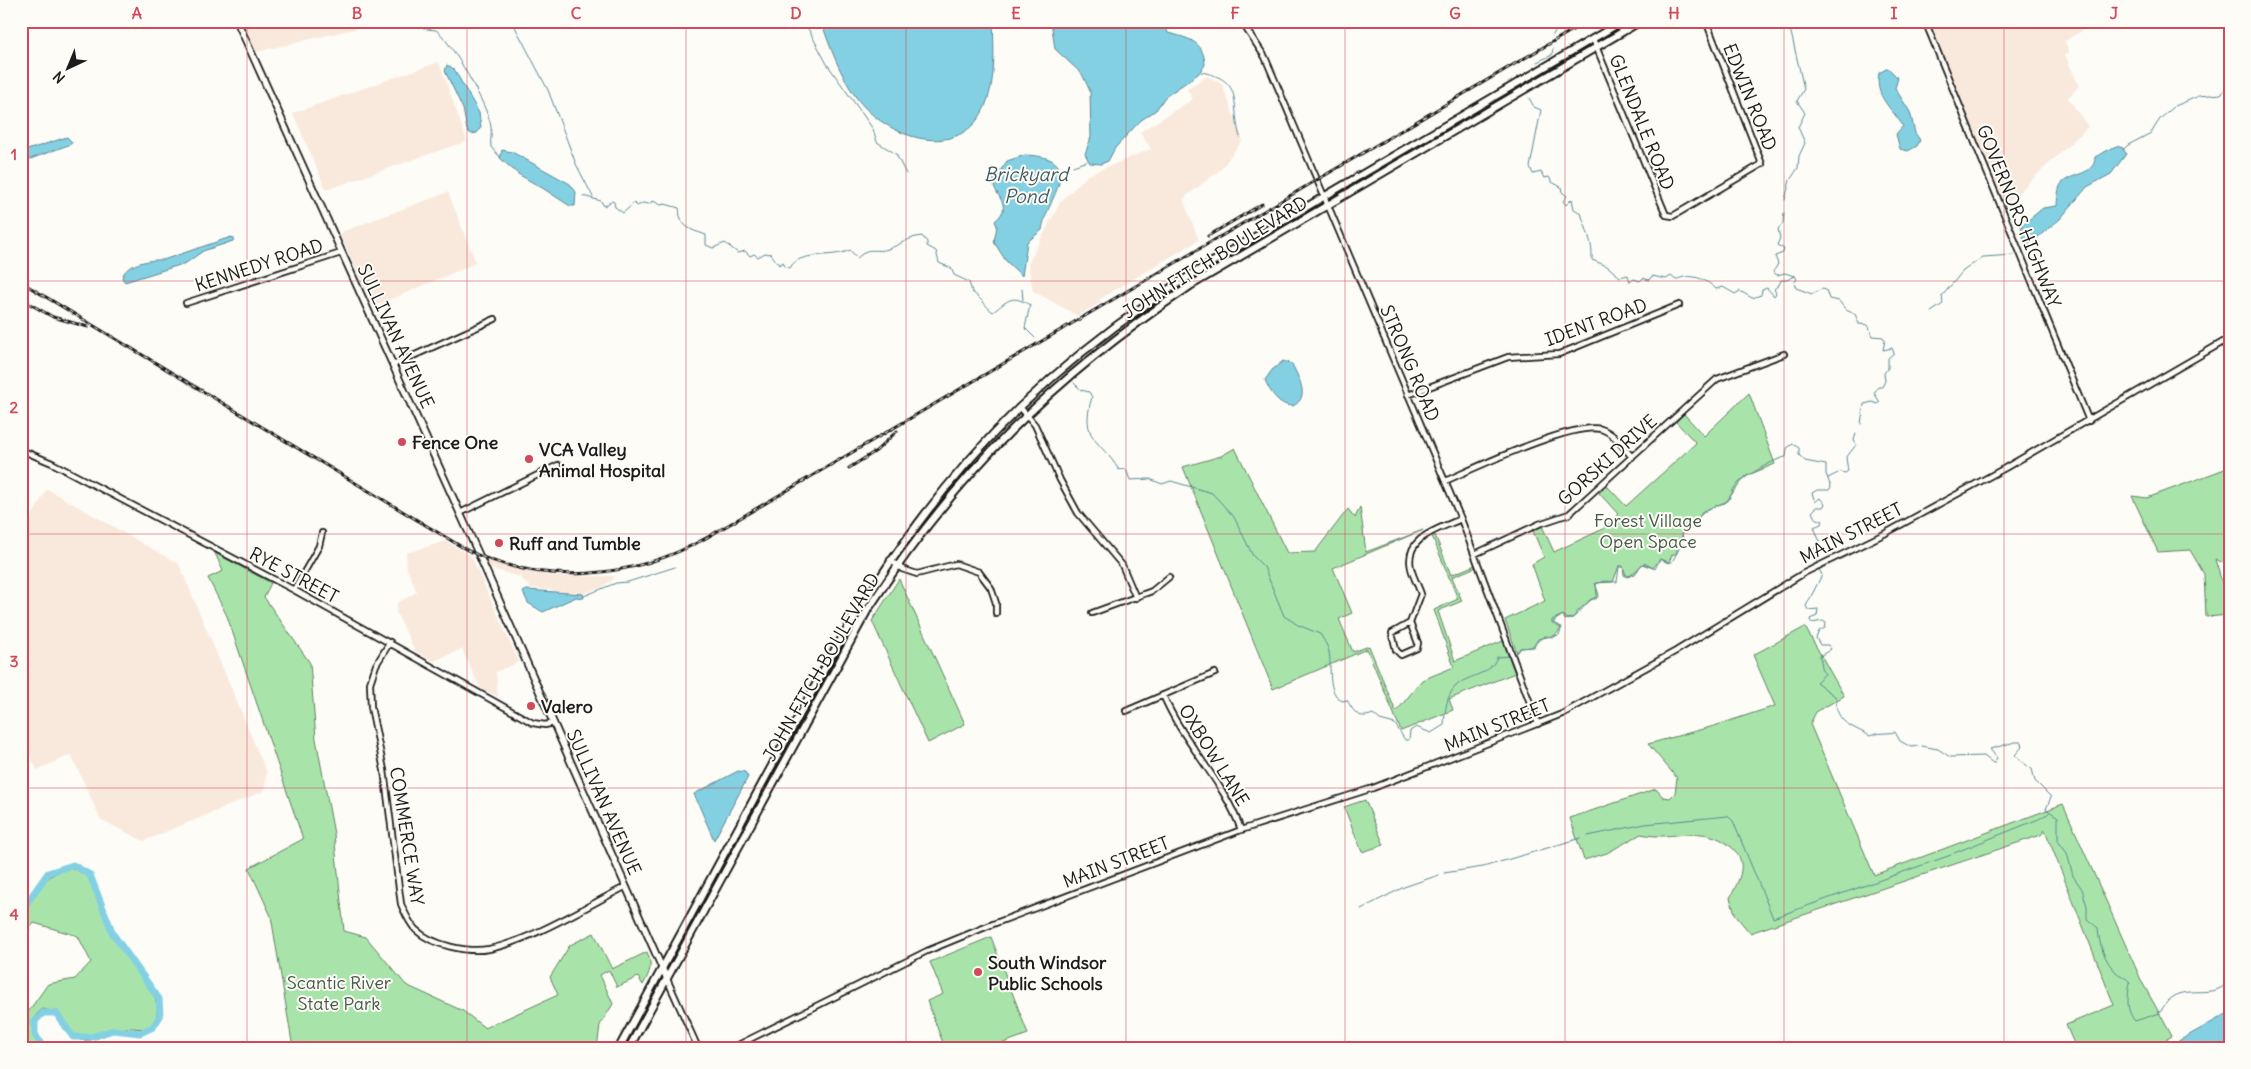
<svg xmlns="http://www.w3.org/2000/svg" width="2251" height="1069" font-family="Delius,sans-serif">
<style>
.built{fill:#f9e9dd}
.green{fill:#a8e4aa;stroke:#628063}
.water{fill:#84d0e3;stroke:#5a8893}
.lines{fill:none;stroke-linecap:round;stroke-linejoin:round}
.stream{stroke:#5a8893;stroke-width:1}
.river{stroke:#84d0e3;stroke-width:7}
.minor-casing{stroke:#1c1c1c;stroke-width:8}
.major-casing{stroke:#1c1c1c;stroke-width:9}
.highway-casing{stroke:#1c1c1c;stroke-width:10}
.minor{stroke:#fdfcf7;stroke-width:4.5}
.major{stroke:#fdfcf7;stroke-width:5.5}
.highway{stroke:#fdfcf7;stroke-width:6}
.rail-casing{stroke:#1c1c1c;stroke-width:3}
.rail{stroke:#fdfcf7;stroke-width:1;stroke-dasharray:4;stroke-linecap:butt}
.grid{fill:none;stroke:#d1495b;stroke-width:1;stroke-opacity:0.55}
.poi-dot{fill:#d1495b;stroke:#fdfcf7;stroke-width:2}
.labels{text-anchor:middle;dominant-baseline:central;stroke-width:4;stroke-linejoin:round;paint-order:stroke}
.street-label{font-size:18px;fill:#1c1c1c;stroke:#fdfcf7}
.poi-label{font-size:18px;font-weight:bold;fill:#1c1c1c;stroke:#fdfcf7;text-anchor:start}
.park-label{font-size:18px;fill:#465847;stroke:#fdfcf7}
.water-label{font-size:19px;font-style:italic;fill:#405b62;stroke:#fdfcf7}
.neatline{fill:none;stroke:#d1495b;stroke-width:2}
.grid-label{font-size:16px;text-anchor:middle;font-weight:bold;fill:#d1495b}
</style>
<rect width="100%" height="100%" fill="#fdfcf7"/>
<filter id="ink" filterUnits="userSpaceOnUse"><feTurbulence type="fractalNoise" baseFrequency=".02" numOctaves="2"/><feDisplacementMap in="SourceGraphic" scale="10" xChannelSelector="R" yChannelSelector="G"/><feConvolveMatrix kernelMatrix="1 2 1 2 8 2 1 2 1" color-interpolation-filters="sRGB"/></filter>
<g filter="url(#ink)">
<path class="built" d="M242,21h132l1,3 -119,28z
M1927,21h171l-33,20 4,12 -4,2 14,31 -11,12 20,29 -85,80z
M439,62l28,79 -141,49 -33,-77z
M1207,76l15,8 21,56 -23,30 -37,29 16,41 -99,59 1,3 -23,14 -45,-25 -5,-27 33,-63 27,-26 63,-26 -11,-17 53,-33 -6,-10z
M448,192l28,71 -103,44 -33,-72 4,-4z
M47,489l132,75 88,209 -3,18 -120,50 -43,-21 -30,-65 -34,15 -16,-33v-201z
M446,541l25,15 48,106 -23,10 2,25 -18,-9 -18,-39 -28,12 -19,-10 -19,-39 1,-9 20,-11 -10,-23 -1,-16z
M484,559l66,17h63l1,3 -12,8 -19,7 -52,-6 -11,-11 -31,-9z"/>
<path class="green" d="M1749,393l26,71 -29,12 -21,27c-14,3 -24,9 -32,22l-10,2 -1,10 -5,5v11l-5,2 -3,7 -9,-3 -7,9 -11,-4 -7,10 -8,3 -3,-2 -1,-9h-4l-6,16 -18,1 4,12 -3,4h-5l-13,12 -4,6 -9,3 -2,-5 -9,6v3l7,4 -5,7 -18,4 -4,8 -13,1 -4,5 -12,-33 40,-19 -13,-37 12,-7 -11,-26 9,-5 12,26 49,-23 15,-15 -19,-21 8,-7 19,20 70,-63 -20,-21 8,-8 20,22z
M1235,448l52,105 28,-1 33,-43 7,9 5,-11 6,45 57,-22 -90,38 19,45 -13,6 14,33 16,-6 27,66 26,-32 32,-13 -20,-57 24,-11 -26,-63 3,-1 16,40 24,-10 1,2 -24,10 10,24 -24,10 17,50 48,-20 12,32 -66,26 4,11 -52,21 -34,-82 -94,40 -90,-222 38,-11z
M2230,467v99l-15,-7 11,37 4,2v17l-24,2 -2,-43 -14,-24 -32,2 -26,-56 15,2z
M215,553l56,30 -7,14 46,66 6,76 18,95 10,97 22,6 40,48 57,26 22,17 73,-33 -8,-18 20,-32 24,-12 18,36 35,-17c6,13 3,20 -4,33l-5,-8 -21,10 -8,-17 -9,5 13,29 -13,21 -3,23h-304l-22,-132 -22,-48 54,-29 -76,-223 -19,-38 15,-7z
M899,579l66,145 -37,19 -56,-122z
M1805,627l39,69 -28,16 -6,12 64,151 189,-71 79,178 30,54 -20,12h-79l2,-2 -9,-21 48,-20 -69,-175 -4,5 -291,98 -14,-17 -6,-18c9,-18 20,-36 0,-52 -29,-24 -54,-4 -89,-12l-34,19 -23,7 -14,-42 86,-29 7,8 7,1 5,-5 2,-15 -29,-34 66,-18 61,-20 -22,-51z
M1365,800l19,45 -22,7 -18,-45z
M67,868l19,3 7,7c8,17 12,36 20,54 11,26 60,65 39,94 -10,5 -16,1 -26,2 -17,2 -35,20 -53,9 -12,-8 -12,-26 -30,-28 -17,11 -10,25 0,39h-22v-16l7,-6v-14l20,-28 27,-5 16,-17 -13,-26 -44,-13 -13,16c0,-8 -2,-20 1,-28 8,-19 26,-37 45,-43z
M991,937l37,97 -38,14h-45l-18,-47 16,-7 -13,-32z"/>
<path class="water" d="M821,21h172c1,27 3,58 -7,83 -24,61 -101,34 -130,-7 -16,-22 -26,-50 -35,-76z
M1051,21h119l1,3 -4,6 1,3c19,5 36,7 37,32l-7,9 -33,23 -9,13 -16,11 -25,27 -7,13 -7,3 -11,-1 -5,-9 6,-17 -1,-46 -8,-17 -27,-25z
M447,65l7,4 25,44 2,14 -4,6 -6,1 -4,-4 -4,-21 -18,-38z
M1888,68l10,10 -3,10 15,24 5,21 5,7 -3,6 -9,5 -8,-2 -4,-15 7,-8c-11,-18 -29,-29 -24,-53z
M67,137l5,5 -1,2 -46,17 -4,3v-12z
M2116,146l7,2 3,6 -15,20 -24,13 -27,32 -33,27 -2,-1 -4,-19 22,-18 14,-2c0,-5 1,-15 3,-20 8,-14 35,-9 35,-29z
M502,150l10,2 58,32 6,8 -1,14h-5l-26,-17 -26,-15 -18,-16z
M1025,155c65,2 21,43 17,75l-15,12 -5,34 -16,-15 -12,-19 3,-16 -2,-5c19,-16 0,-23 -2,-40l14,-20z
M231,237l3,1 -1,3 -30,10 -17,12 -61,19 -3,-4c2,-14 29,-19 41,-18z
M1283,361l9,3c6,13 19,33 1,42 -14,0 -23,-14 -28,-26l7,-10z
M527,590l56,4 1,4 -8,-1 -33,15 -15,-9 -5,-11z
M738,771l7,1 3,5 -34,63 -20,-46z
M2230,1012v36h-64z"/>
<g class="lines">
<path class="stream" d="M403,21l24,8 9,1c14,9 54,80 55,97 1,6 -1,13 0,20l9,10
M512,21l36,69 28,74 17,33
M804,21l23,43 46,65 4,13 19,12 10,20
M1553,35l4,-8 10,-3v-3
M1537,62l15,-7 1,-6
M1201,72c45,8 29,32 39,65
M1529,98l5,9 7,3 -11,57 3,7 8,-2 3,6 5,-1 3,5 9,5 1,5 5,4 -4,5 3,4 6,-6 2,10 7,4c5,17 12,29 11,47l15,6 13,11 8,-2 2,7 4,-3 6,2 3,-3 6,2 3,-4 14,3 5,-3 5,4c14,-8 30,-1 40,9l7,-2 12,7 5,-3 12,7 9,-3 1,-5 5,-2 7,8 2,-3 -2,-4 5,-4 2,-5h6l8,-4
M2123,150l5,-5 23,-12 9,-14 15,-13 24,-10 22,-2 9,-10
M1073,166l14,-5
M583,196l18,5 3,5 8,-5 2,1 1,5 8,6 11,-10 3,3 6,-3 6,1 4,-3 8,4 4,-1 14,4c1,3 0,6 1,8 4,14 16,15 26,19v10l7,3 12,-5 13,10 7,-2 5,5 4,-2 4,3 7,-4 6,1 8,11 4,-3 2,5 5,1c9,-18 42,-9 60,-18l7,8 9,-7c7,-2 14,1 22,-2 12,-4 21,-12 34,-13l5,6v4l9,5 3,12 12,5 3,7 15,7 3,10c9,6 13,14 21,20 16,-12 18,-18 37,-7l-5,23 10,10
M1785,200l5,-20 8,-12 1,-12 6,-13 -7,-16 7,-14 -8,-12 7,-12 -15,-65 1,-3
M1784,213l-1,10 -5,6 2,9 -3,7 7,4 -1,4 -8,3 3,8 -5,8 4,3 8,-2 10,3
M1795,276l2,3 -3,4 2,5 16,6 10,-5 4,1 3,9 10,2 7,9 9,4 4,10 9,1 5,11 10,1 2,3 -2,10 9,-2 2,5 -6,5v10l-4,5 1,8 -3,6h-4l-4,6 6,9 -3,2 -4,-2 -9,2 -3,20
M1022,289l1,11
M1931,312l12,-8 -1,-8 21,-25 20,-14 30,-2
M1074,383l7,7 8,2 3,5c-13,43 8,42 27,73l7,-1 4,11 20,-1 12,5 9,-3 41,12 22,24 19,39 11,11 20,49 14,9 22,9c3,5 8,12 9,18 3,16 -3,39 13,49l5,-1c7,12 11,20 26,14l7,6 15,4 10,16h4l1,-9 6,-4 15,6 13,-8c1,-14 2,-30 13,-40 13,-11 33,-9 40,-28l13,-1
M1841,472l4,1 3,-2 -2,-13 10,-13 -2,-5 2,-6
M1828,478l10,-5
M1819,569l3,6 -16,31 2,4 10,-1 -1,7 -7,3 1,4 12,-2 3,2 -1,5 -6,3 -3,7 4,7h8l3,4 -11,7 2,11 -1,2 4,5 -9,8 20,15c-1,26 14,28 34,39 9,-4 15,-2 25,-4l5,9 11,6 7,-1
M584,596l32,-13 12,-1 47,-15
M1516,654l4,-6 11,-1 13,-11 9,1 6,-2 3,-8 -10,-4v-3l11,-5 6,5c12,-6 14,-16 28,-24l-1,-12 9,-3 12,1 2,-15h4l3,8 4,1 14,-13 11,6 5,-10 8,4 4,-1 7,-13 -2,-7 6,-4 -2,-8 2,-3 13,-5 7,-11 25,-10c3,-5 4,-10 7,-14 6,-9 41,-29 51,-30l1,-9 6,-4 6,4v7l6,6 21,4v9l5,13 -2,3h-12l-5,3 3,9 5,-4 5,6 -2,3h-6l-5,5 3,6 8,3 -2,3 -7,3 6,15 -7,8 4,15
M1922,746l16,3 12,8 34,-1 9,7h2l2,-5 -7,-9 25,-7h6l1,5 -7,8 3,4 14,10 3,12 16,16 -5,12 12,8v24l9,12 6,23 9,13 5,17v13l11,9c1,16 6,33 19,45 4,3 8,4 13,9 -2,13 -5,28 5,39l25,-8c16,-34 44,-13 64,-27l2,-7 4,-4
M1588,836l57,-12 83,-8 5,5 40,97 178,-63
M1954,853l85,-34 10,-6
M1444,873l39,-6 98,-29
M1361,909l43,-22 35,-12"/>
<path class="river" d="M21,911l27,-38 25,-8 17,10 23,59 46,65 1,17 -7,11 -13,6 -27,-3 -22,7h-18l-17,-24h-13l-8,8v13l8,14"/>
<defs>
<path id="minor" d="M1241,21l24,36 196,462 77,205
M1925,21l164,400
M1593,39l73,176 7,1 89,-52 -56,-143
M186,303l155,-50
M393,365l102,-46
M1408,395l100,-38 51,-3 120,-49
M1020,407l15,18 25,55 18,33 44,52 14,33
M21,450l31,13 242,127 239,133 12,2 8,-2
M1445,481c30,-13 126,-59 156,-52 13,4 22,18 31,28
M460,513l98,-48
M1475,554l64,-30 30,-10 148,-135 67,-25
M890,560l12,9 15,5 39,-10 23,8 12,16 5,15v10
M294,590l25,-44 3,-13
M1092,613l60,-22 17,-14
M1410,623l8,20 -1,5 -16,7 -5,-5 -4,-17 18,-10 11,-29c-3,-9 -8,-17 -10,-26 -7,-31 28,-39 50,-49
M390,642l-14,23 -6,18 1,24 13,63 17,134c4,9 8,19 15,26 16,15 51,23 73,19 43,-9 96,-42 136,-62
M1163,695c20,48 61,86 78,135
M1126,711l89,-38
M667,979l31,69
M732,1048l195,-97 66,-27 248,-94 132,-42 189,-74 114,-63 128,-78 80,-39 121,-66 225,-130"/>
<path id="major" d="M237,21l242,534 188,424"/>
<path id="highway" d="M619,1048l214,-395c53,-90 112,-174 187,-246 40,-38 83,-73 128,-104 55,-38 115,-70 172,-104 101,-59 202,-118 303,-178
M629,1048l238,-437c90,-139 186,-233 323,-325l451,-265"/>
</defs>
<use href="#minor" class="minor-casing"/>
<use href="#major" class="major-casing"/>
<use href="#highway" class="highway-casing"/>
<use href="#minor" class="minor"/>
<use href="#major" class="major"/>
<use href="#highway" class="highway"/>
<defs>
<path id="rail" d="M1208,236l54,-32
M21,282l446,268c77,37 166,29 239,-12l882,-517
M21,299l32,18 35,10
M849,468l27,-17 21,-20"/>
</defs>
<use href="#rail" class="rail-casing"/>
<use href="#rail" class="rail"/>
</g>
</g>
<path class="grid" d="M247,21v1027M467,21v1027M686,21v1027M906,21v1027M1126,21v1027M1345,21v1027M1565,21v1027M1784,21v1027M2004,21v1027M21,281h2209M21,534h2209M21,788h2209"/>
<g class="poi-dot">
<circle cx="402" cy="442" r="5"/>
<circle cx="529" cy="459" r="5"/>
<circle cx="499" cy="543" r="5"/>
<circle cx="531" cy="706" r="5"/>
<circle cx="978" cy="972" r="5"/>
</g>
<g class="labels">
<g class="street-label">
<text transform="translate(1750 97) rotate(68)">EDWIN ROAD</text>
<text transform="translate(1642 122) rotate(68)">GLENDALE ROAD</text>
<text transform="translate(2019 216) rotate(68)">GOVERNORS HIGHWAY</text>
<text transform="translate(1215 257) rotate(-32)">JOHN FITCH BOULEVARD</text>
<text transform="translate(259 265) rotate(-18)">KENNEDY ROAD</text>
<text transform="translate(1596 322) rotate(-20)">IDENT ROAD</text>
<text transform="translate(396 336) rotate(65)">SULLIVAN AVENUE</text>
<text transform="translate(1410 363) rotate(67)">STRONG ROAD</text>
<text transform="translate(1607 460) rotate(-42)">GORSKI DRIVE</text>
<text transform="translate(1851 533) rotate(-27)">MAIN STREET</text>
<text transform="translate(294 575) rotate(28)">RYE STREET</text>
<text transform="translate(821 667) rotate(-60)">JOHN FITCH BOULEVARD</text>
<text transform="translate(1497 725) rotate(-22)">MAIN STREET</text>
<text transform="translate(1214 755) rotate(58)">OXBOW LANE</text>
<text transform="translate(604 802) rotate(66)">SULLIVAN AVENUE</text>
<text transform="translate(407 836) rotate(81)">COMMERCE WAY</text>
<text transform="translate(1116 862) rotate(-21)">MAIN STREET</text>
</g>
<g class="poi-label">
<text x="412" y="442">Fence One</text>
<text x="539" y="449">VCA Valley<tspan x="539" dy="21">Animal Hospital</tspan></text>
<text x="509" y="543">Ruff and Tumble</text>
<text x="541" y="706">Valero</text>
<text x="988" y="962">South Windsor<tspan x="988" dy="21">Public Schools</tspan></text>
</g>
<g class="park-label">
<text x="1648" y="520">Forest Village<tspan x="1648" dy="21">Open Space</tspan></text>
<text x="339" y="982">Scantic River<tspan x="339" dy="21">State Park</tspan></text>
</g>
<g class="water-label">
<text x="1026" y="174">Brickyard<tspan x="1026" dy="22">Pond</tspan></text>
</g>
</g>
<rect width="2251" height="1069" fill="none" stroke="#fdfcf7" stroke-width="55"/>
<g transform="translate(68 68) rotate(224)" stroke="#fdfcf7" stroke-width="4" paint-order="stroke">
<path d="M0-4L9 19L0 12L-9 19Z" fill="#1c1c1c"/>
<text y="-8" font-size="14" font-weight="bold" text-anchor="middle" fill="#1c1c1c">N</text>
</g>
<rect x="28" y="28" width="2196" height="1014" class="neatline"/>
<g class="grid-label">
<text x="137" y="19">A</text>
<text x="357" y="19">B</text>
<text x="576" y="19">C</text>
<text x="796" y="19">D</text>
<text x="1016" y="19">E</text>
<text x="1235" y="19">F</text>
<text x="1455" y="19">G</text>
<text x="1674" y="19">H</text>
<text x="1894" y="19">I</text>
<text x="2114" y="19">J</text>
<text x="14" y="160">1</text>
<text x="14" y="413">2</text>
<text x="14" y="667">3</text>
<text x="14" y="920">4</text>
</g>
</svg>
